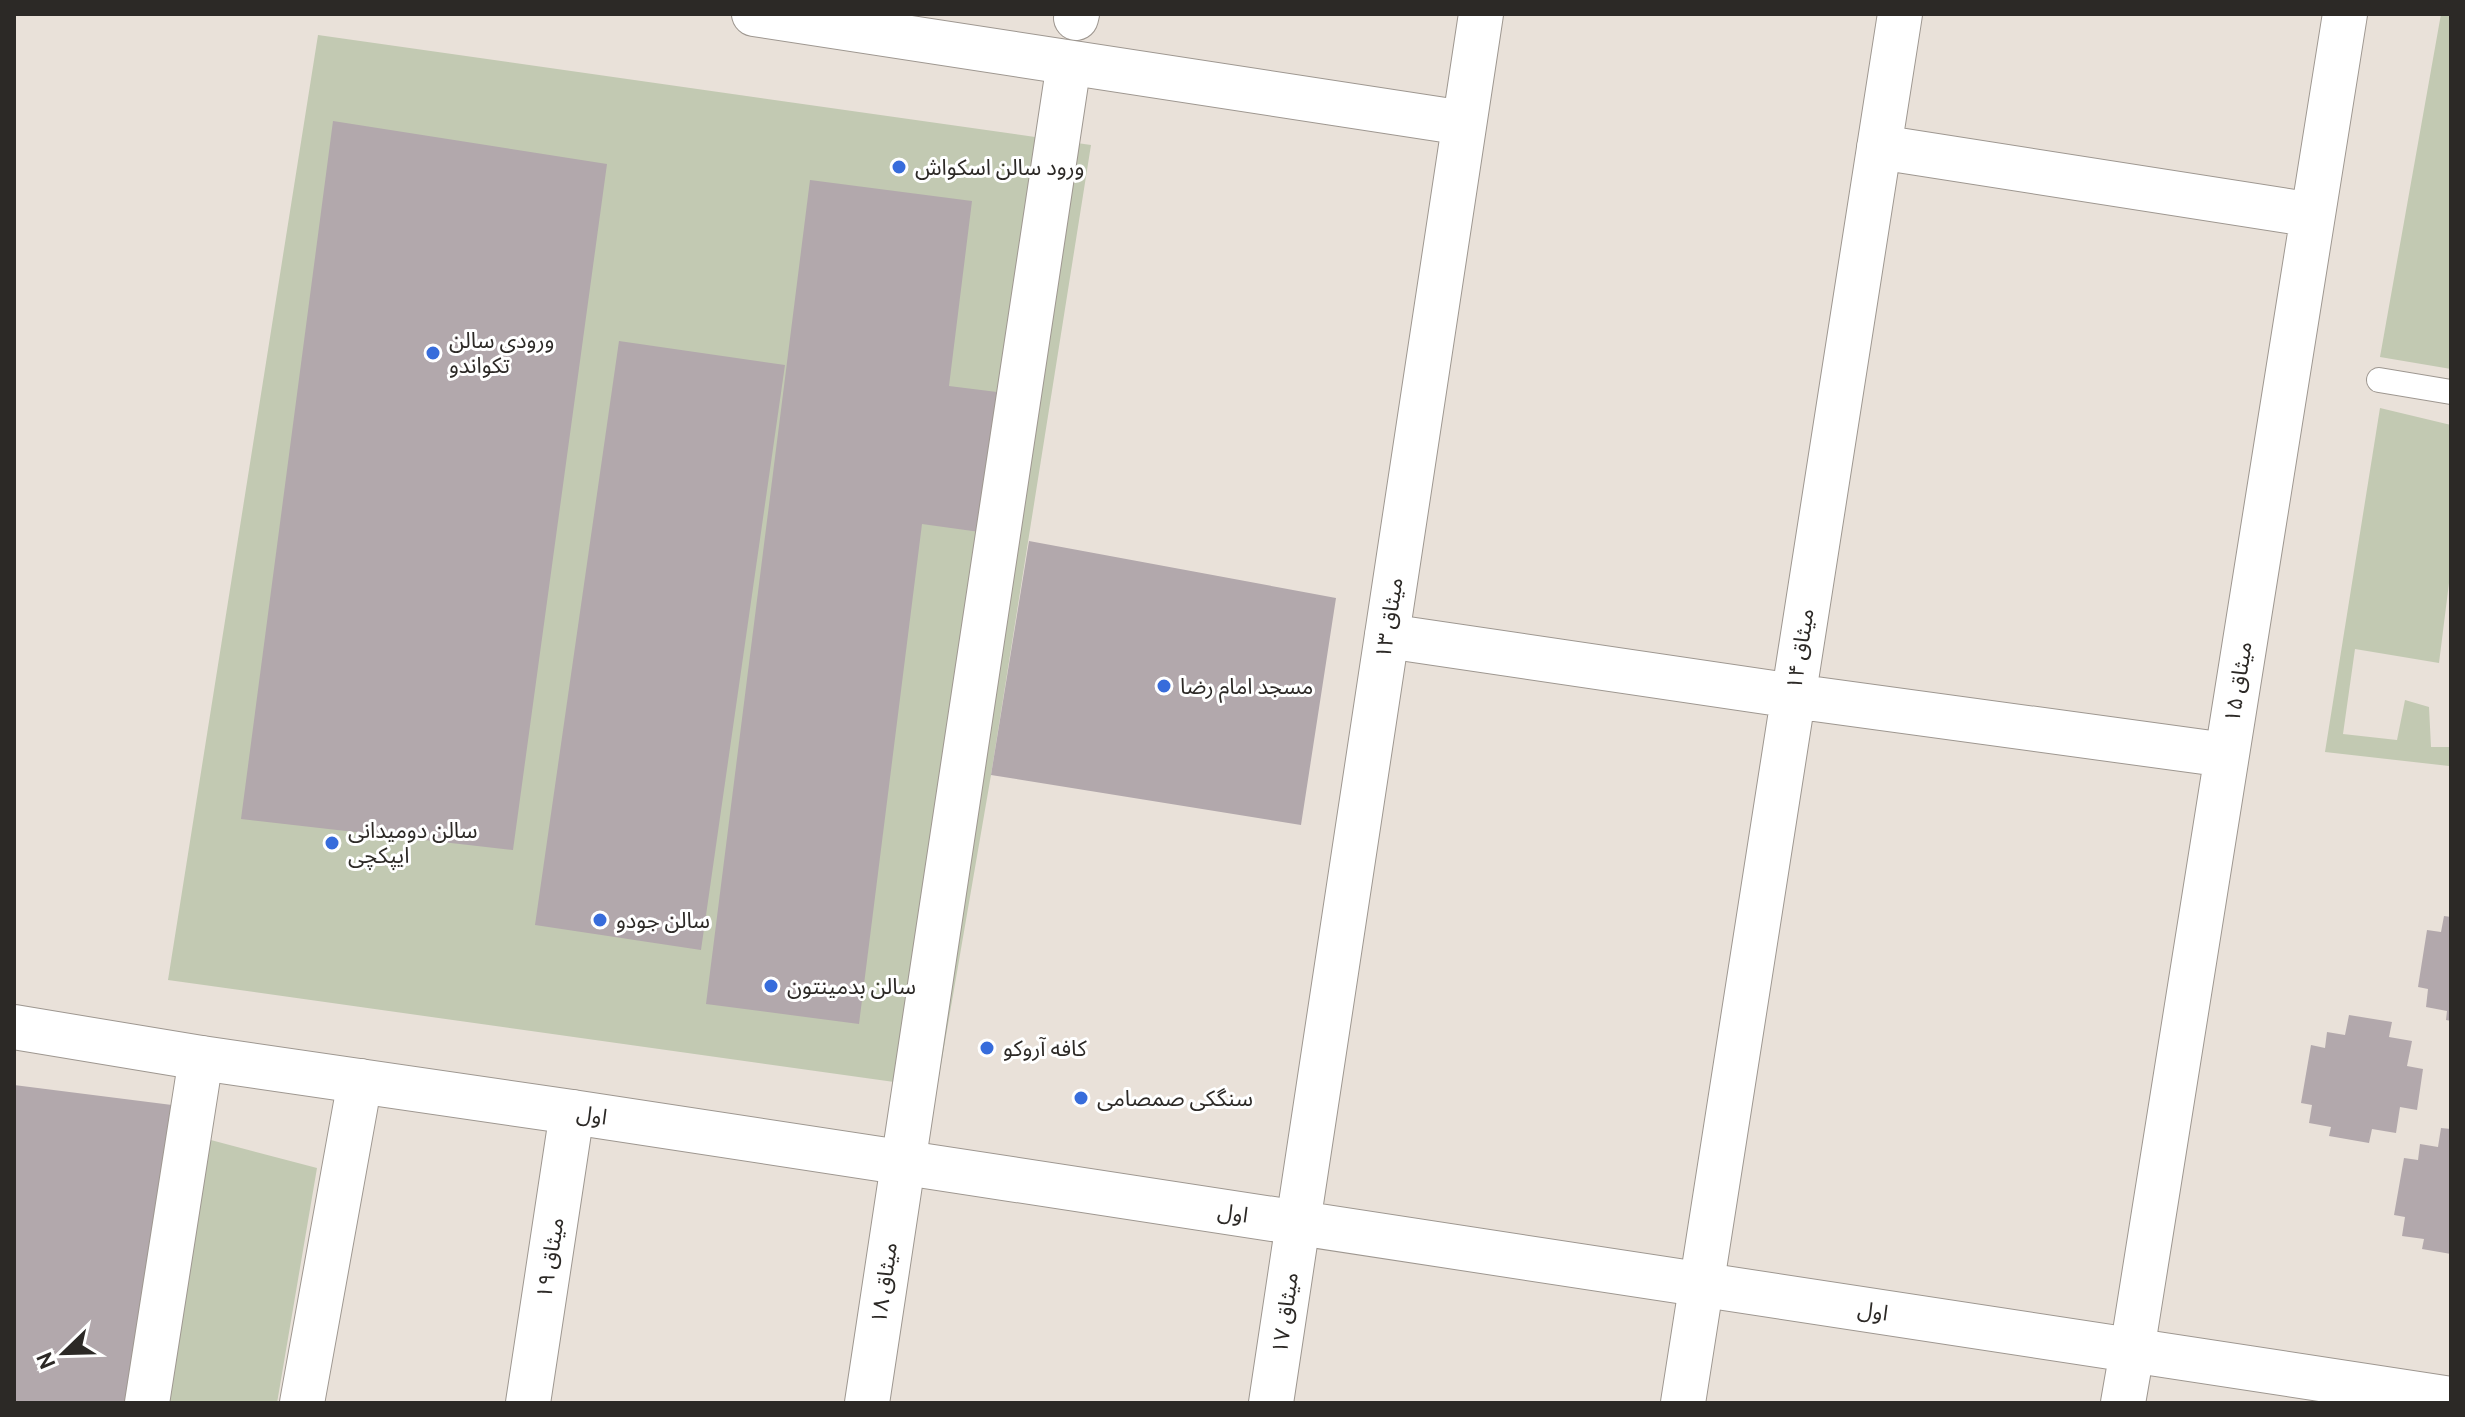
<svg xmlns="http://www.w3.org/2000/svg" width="2465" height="1417" font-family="Cabin,'Noto Sans Arabic',sans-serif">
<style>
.green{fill:#c2c9b2}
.building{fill:#b2a8ac}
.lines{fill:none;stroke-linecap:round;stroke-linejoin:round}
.service-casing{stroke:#9e9790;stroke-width:26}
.minor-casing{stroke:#9e9790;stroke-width:46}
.tertiary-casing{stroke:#9e9790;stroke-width:46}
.service{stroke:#fff;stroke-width:24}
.minor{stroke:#fff;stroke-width:44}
.tertiary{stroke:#fff;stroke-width:44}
.poi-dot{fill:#376cdb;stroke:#fff;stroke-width:3}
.labels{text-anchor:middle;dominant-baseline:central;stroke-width:6;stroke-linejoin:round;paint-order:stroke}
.poi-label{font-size:22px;fill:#2c2926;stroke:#fff;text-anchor:start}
.street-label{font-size:22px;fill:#2c2926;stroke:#fff}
</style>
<rect width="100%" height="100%" fill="#e9e1d9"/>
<path class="green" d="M2441,14h10v355l-71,-12z
M318,35l773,110 -100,630 -54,313 -769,-108z
M2380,408l71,17v142l-12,96 -84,-14 -12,85 54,6 8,-40 24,7 2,40h19l-1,19 -124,-14z
M207,1139l110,29 -40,235h-110z"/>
<path class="building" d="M333,121l274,43 -94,686 -272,-31z
M810,180l162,21 -23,185 56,7 -18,140 -65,-9 -63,500 -153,-20z
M619,341l166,24 -84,585 -166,-25z
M1029,541l307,57 -35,227 -310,-50z
M2444,916l7,1v104l-5,-1 1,-9 -21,-4 2,-18 -10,-2 9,-57 14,2z
M2349,1015l43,7 -3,15 23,4 -5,25 16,3 -6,41 -17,-3 -4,26 -24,-4 -3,14 -40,-7 2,-9 -22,-4 3,-18 -11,-2 10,-58 14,3 2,-16 18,3z
M14,1085l158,20 -45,298h-113z
M2441,1128l10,1v125l-29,-5 2,-10 -22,-3 3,-19 -11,-2 10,-57 14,2 2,-16 18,3z"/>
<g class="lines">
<defs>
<path id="service" d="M2379,380l72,12"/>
<path id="minor" d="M1076,18l1,-4
M1879,147l434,68
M1387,636l406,60 433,59
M2132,1351l213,-1337
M147,1403l54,-345
M302,1403l58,-322
M528,1403l44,-291
M867,1403l202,-1340
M1271,1403l27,-180
M1683,1403l217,-1389"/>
<path id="tertiary" d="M754,14l710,109
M14,1027l187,31 371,54 1879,287
M1298,1223l183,-1209
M2123,1403l9,-52"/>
</defs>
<use href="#service" class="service-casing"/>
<use href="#minor" class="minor-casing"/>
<use href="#tertiary" class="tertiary-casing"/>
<use href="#service" class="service"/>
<use href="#minor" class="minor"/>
<use href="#tertiary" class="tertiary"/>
</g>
<g class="poi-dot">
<circle cx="899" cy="167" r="8"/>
<circle cx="433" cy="353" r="8"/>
<circle cx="1164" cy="686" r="8"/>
<circle cx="332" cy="843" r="8"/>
<circle cx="600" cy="920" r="8"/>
<circle cx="771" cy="986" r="8"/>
<circle cx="987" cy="1048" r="8"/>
<circle cx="1081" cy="1098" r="8"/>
</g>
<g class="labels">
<g class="poi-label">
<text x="915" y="167">ورود سالن اسکواش</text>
<text x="449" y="340">ورودی سالن<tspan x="449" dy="25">تکواندو</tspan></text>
<text x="1180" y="686">مسجد امام رضا</text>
<text x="348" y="830">سالن دومیدانی<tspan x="348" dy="25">ایپکچی</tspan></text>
<text x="616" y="920">سالن جودو</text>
<text x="787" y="986">سالن بدمینتون</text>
<text x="1003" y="1048">کافه آروکو</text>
<text x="1097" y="1098">سنگکی صمصامی</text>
</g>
<g class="street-label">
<text transform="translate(1389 618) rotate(-81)">میثاق ۱۳</text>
<text transform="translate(1800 649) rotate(-81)">میثاق ۱۴</text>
<text transform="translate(2238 682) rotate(-81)">میثاق ۱۵</text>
<text transform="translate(592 1115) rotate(9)">اول</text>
<text transform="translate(1233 1213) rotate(9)">اول</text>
<text transform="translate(550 1258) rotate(-81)">میثاق ۱۹</text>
<text transform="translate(884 1283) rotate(-82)">میثاق ۱۸</text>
<text transform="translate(1873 1311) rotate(9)">اول</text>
<text transform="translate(1285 1313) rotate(-82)">میثاق ۱۷</text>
</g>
</g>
<rect width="2465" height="1417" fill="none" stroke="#2c2926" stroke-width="32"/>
<g transform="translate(64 1353) rotate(247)" stroke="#ffffff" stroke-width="6" paint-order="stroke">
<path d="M0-6L14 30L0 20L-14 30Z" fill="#2c2926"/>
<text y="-12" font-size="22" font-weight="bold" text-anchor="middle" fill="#2c2926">N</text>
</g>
</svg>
